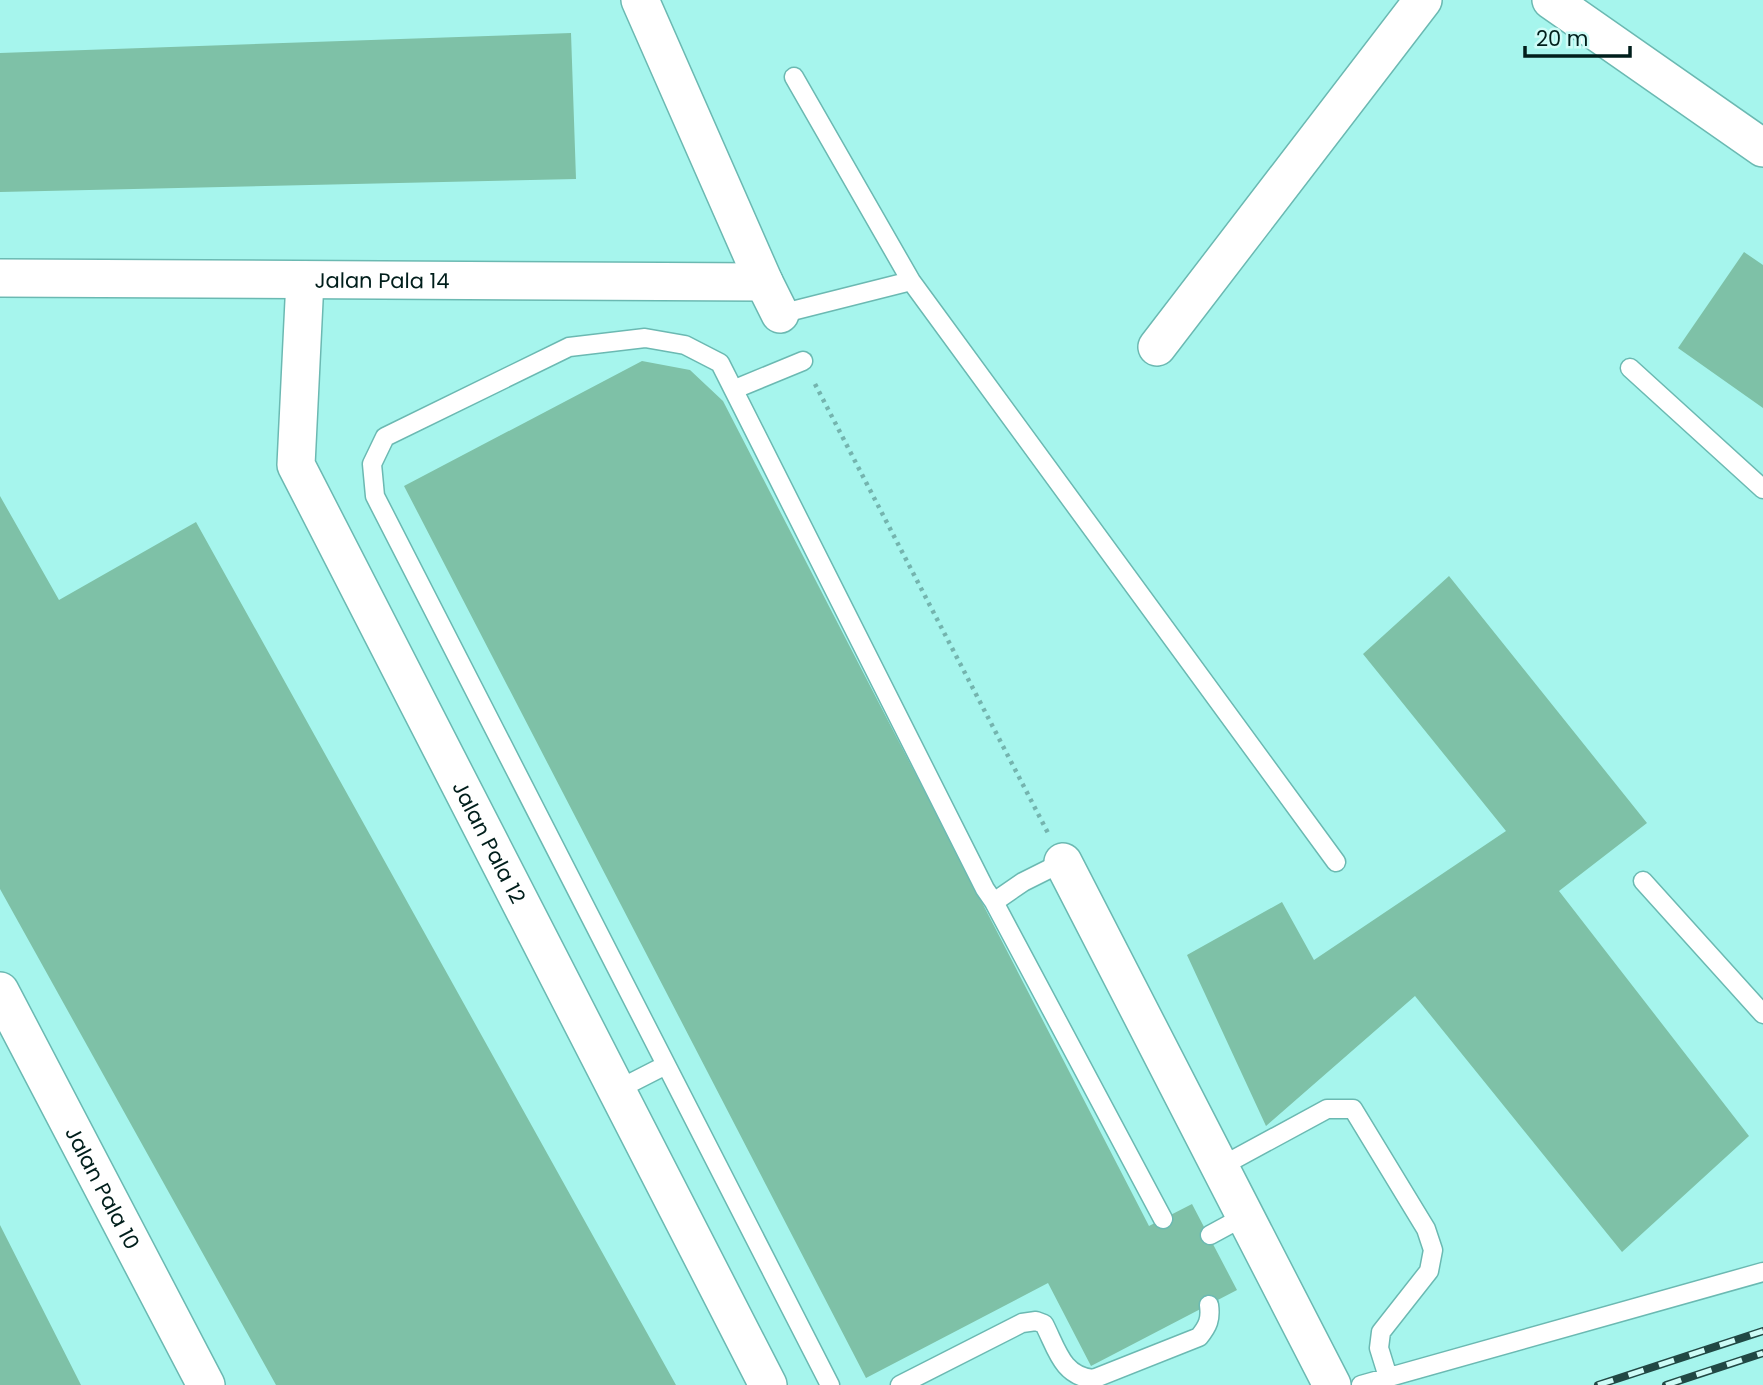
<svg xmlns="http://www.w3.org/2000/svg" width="1763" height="1385" font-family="Poppins,sans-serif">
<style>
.building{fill:#7ec1a7}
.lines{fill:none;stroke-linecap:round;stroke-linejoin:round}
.service-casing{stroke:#6bb9b2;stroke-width:21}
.minor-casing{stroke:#6bb9b2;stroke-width:40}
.path{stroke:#74b4ae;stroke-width:4.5;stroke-dasharray:3.5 5;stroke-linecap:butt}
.service{stroke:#fff;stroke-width:18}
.minor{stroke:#fff;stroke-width:37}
.rail-casing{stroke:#214844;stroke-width:8}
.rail{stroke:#cefcf7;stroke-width:5;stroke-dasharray:16;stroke-linecap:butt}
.labels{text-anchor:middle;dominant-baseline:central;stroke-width:7;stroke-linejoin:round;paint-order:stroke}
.street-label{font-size:21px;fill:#001e1b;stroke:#cefcf7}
</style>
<rect width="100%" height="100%" fill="#a6f5ed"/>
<path class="building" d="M571,33l5,146 -576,13v-139z
M1744,252l19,13v143l-85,-60z
M642,361l48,9 33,31 426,825 43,-22 45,86 -146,76 -43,-83 -182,95 -462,-892z
M0,496l59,104 137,-78 480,863h-400l-276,-496z
M1449,576l198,247 -88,68 190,245 -127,116 -207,-256 -149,130 -79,-171 95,-53 32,58 192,-129 -143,-177z
M0,1225l81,160h-81z"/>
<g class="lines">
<defs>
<path id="service" d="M794,77l117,204
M780,314l131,-33 425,581
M1630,368l133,121
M735,389l68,-28
M1643,881l120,133
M994,902l169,317
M617,1090l49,-25
M1220,1167l107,-58h26l73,120 7,21 -4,21 -48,61 -2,16 9,29
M1210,1235l35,-19
M830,1385l-455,-889 -3,-32 13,-27 184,-90 76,-9 40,7 35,18 265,526 9,13 29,-20 40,-20
M900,1385l122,-62 14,-2 8,3c13,25 18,52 49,55l106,-42c9,-11 12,-18 10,-32
M1361,1385l402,-113"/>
<g id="minor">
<path d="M640,0l124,282 16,32"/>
<path d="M1551,0l212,148"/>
<path id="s1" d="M0,278l764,4"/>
<path id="s2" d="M305,280l-9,185 472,920"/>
<path d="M1157,347l266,-347"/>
<path d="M1063,862l269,523"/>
<path id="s3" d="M0,991l206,394"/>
</g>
</defs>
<use href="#service" class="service-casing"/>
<use href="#minor" class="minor-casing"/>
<path class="path" d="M815,384l233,449"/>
<use href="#service" class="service"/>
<use href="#minor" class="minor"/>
<defs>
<path id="rail" d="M1598,1385l165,-54
M1666,1385l97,-32"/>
</defs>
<use href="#rail" class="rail-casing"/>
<use href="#rail" class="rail"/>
</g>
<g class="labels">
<g class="street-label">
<text stroke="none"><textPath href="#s1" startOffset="382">Jalan Pala 14</textPath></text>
<text stroke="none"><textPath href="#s2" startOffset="609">Jalan Pala 12</textPath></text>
<text stroke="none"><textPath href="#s3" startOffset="222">Jalan Pala 10</textPath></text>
</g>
</g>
<path d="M1525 46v10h105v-10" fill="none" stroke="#001e1b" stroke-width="3.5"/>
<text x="1536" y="46" font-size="21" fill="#001e1b" stroke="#cefcf7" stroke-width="5" paint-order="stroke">20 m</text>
</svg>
